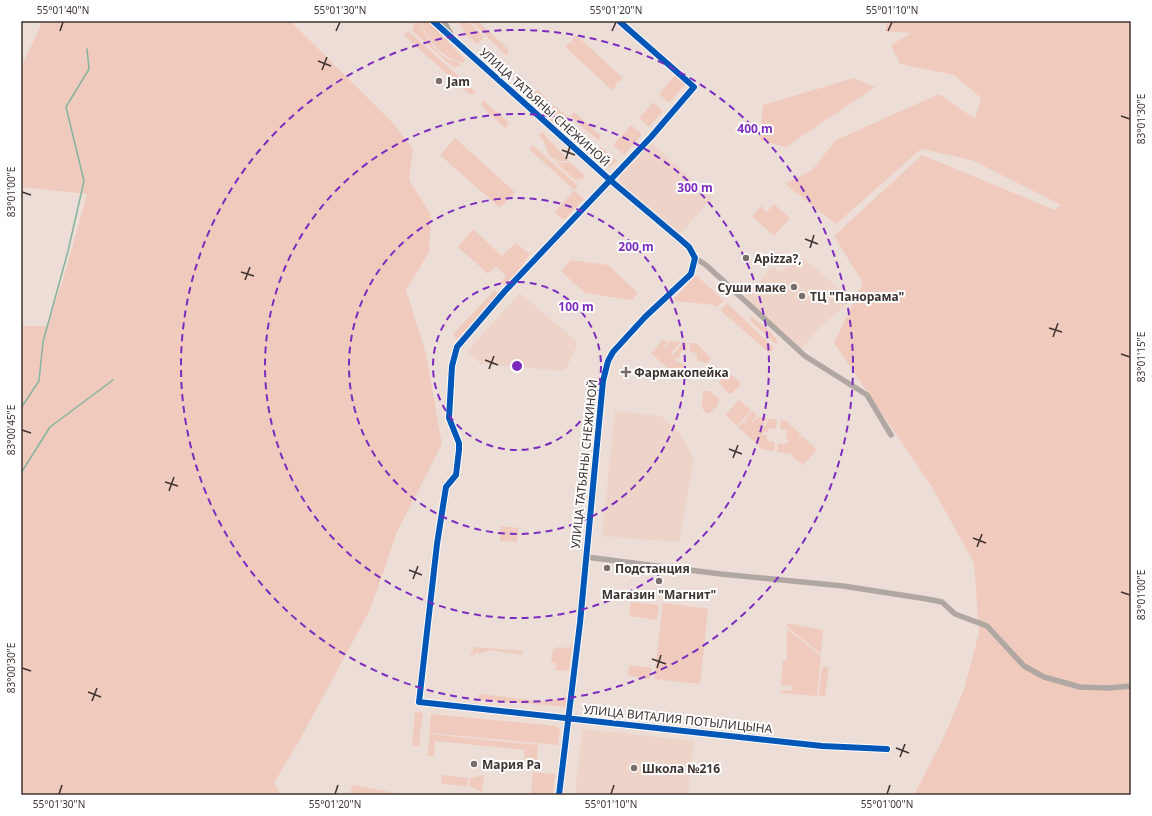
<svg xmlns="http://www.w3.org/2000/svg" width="1152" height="816" font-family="'Noto Sans',sans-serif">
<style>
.built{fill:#eed3c9}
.green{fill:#f0cbbd}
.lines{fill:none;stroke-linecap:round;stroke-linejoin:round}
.stream{stroke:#86b39d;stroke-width:1.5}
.minor{stroke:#b0a7a2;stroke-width:5.5}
.tertiary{stroke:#b0a7a2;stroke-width:7}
.cycleway-casing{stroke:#fff;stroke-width:8}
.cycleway{stroke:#0057b8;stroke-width:6}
.ticks{fill:none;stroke:#3e332f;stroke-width:1.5}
.ring{fill:none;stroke:#7b2cbf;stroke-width:2;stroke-dasharray:7 5}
.poi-dot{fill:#7b6e6a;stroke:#fff;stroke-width:1.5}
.labels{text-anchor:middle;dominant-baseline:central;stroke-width:4;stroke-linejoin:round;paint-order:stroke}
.poi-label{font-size:12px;font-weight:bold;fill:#3e332f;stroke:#fff;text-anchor:start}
.street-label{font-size:12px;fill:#3e332f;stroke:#fff}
.centre{fill:#7b2cbf;stroke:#fff;stroke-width:2}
.ring-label{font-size:12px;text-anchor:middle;font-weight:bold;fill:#7b2cbf;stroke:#fff;stroke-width:4;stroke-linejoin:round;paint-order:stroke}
.neatline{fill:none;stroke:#3e332f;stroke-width:1.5}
.ticks-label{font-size:10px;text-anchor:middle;fill:#3e332f}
</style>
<rect width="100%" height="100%" fill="#ecddd7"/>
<path class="built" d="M650,141l62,57 -33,37 -60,-52v-7z
M804,258l44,39v4l-2,4 -26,22 -20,23 -49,-44v-6l-5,-4 27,-30 6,6z
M520,293l58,50 -13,28 -84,-7 -14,-13z
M615,411l46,5 20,18 13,25 -15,83 -77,-6z
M582,729l112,12 -6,54h-113z"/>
<path class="green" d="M41,21h249l101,100 22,28 -4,31 22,35 -2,37 -23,38 20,64 16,90 -45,88 -27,78 -71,131 -25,42 7,12h-260v-469h26l18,-53 22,-79 -66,-7v-119l19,-41z
M415,21h5c5,13 13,30 26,37 5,3 11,3 15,6l-1,2 -8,1 -5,-6h-1l-34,-30z
M421,21h8l36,39 -2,3c-6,-3 -13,-4 -18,-8 -11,-7 -20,-22 -24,-34z
M459,21h8l17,16 -7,7 -9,-8 -1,1z
M471,21h7l30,28v6l-1,1z
M887,21h244v774h-217l29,-56 21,-50 15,-56 -5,-70 -42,-76 -98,-144 29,-60 -29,-47 88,-81 133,55 6,-5 -89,-45 -51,-11 -85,75 -51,-40 27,-14 24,-30 103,-46 36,25 6,-21 -27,-23 -54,-11 -9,-19 20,-12 -26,-2z
M408,31l68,61 -2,2h-5l-65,-59z
M576,35l47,43 -5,5 -3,-2 2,4 -5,5 -47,-43 5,-5 4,3 -3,-4z
M676,74l11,9 -18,20 -10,-9z
M854,78l21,9 -89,60 -26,-7 3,-35z
M538,90l15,16 1,-1 16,14 -8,11 -38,-34 5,-5 3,2z
M483,100l26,23 -4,5 -23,-21 -1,-4z
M653,102l10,9 -14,16 -10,-9z
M574,112l27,24 -3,4 -28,-24z
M631,125l11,9 -18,21 -11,-10z
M568,126l9,12 11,6 1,5 -3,3 -23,-21z
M542,132l27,29h-11l-9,-5 -5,-14 -5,-7z
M455,138l60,54 -15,16 -60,-53z
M533,145l45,41 -4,4 10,9 -19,20 -5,-1 -5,-6 19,-22 -45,-41z
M600,146l17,15 -7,6 -8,-1 -15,-13 3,-2h7z
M556,162l8,1 6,-1 15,14 -3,3 -7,1z
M774,204l16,14 -16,18 -22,-20 9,-10 6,6z
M473,229l29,27 13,-13 15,11c-8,11 -14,21 -23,31h-3l-3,-3 5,-6 -10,-10 -8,8 -30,-27z
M571,260l37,5 30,28 -6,7 -47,-7 -24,-22z
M696,275l28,26 -7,6 -3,-2 -39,-4 -1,-2z
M495,290l3,3 -2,4 -39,42 -4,-5z
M727,303l47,45 -5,5 -49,-43z
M752,317c8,7 26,17 26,29l-29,-26z
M663,340l5,1 -4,5 1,2 5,-7 11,1 -10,11 2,2 10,-13 4,1 -1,8 -4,-1 -3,6 1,3 -4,-1 -2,2 11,5 -1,9 -13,-3 -20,-18z
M690,343h6l15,15 -4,6 -6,-3h-4v-6l-4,-3 -4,-1z
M726,370l13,11 1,4 -8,8 -3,1 -10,-11 4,-10z
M703,391h6l10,8 -1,6 -8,8h-4l-4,-5z
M739,400l12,10 -14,16 -12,-11z
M752,411l5,5 -5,5 1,1 5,-5 10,1 -8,10 1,1 9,-10h7l-1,10 -8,-1v4h-4l-2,3h5v6l8,1 -1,9 -11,-1 -25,-23 5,-5 2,2 1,-2 -2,-1z
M781,420l5,1 15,13 -3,4 1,1 3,-3 7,6 -3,4 4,-3 7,7 -14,15 -12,-10 2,-4 -3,3 -13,-2 1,-9 8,1 4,-4 -4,-1 1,-9 -7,-1z
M501,526l18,2 -2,14 -17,-1z
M631,602l28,3 -2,15 -28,-4z
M663,603l45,6 -8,75 -46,-5z
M788,623l35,7 -2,24 -34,-27z
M787,629l34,27 -4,40 -37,-3 1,-3 11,1v-5l-11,-1 2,-24 4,-2z
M570,645l2,1 -3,25 -14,-1 2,-6 -6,-2 2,-12 4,-3 12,1z
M475,647l48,4 -1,4 -31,-5 -13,4 -1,-5 -1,5 -5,2v-4z
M629,665l23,3 -2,11 -22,-3z
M822,666l7,2 -4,28h-6z
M479,694l71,8v-4l5,2 13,-4 -2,11 -88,-8z
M415,712l8,1 -2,17 -1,1v15h-8z
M431,714l126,12 3,4 -2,15 -129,-12z
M430,734l108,11 -2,21 -12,-1 1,-15 -90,-9 -1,16 -7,-1z
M533,772l22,2 -2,21h-22z
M442,775l26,3 -1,8 -26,-2z
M484,775l-2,17 -13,-6 1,-8z
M352,785l44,8 -1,2h-45z"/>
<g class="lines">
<path class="stream" d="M21,408l18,-27 4,-39 25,-91 16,-70 -18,-74 23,-38 -2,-20
M21,473l29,-46 63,-47"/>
<path class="minor" d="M619,21l75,66 -43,50 -146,154 -48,56 -5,19 -3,52 10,25v7l-3,25 -10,12 -9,57 -18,158 403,44 65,3
M695,258l11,7 99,91 62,39 24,40
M586,557l135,17 122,12 84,13 15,3 13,12 32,12 37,40 20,11 36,10 28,1 23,-2"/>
<path class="tertiary" d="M433,21l177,159 70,59 9,8 6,11 -4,16 -46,43 -32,35 -5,9 -5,20 -23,242 -21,172
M443,21l7,13"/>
<defs>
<path id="cycleway" d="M433,21l177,159 70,59 9,8 6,11 -4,16 -46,43 -32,35 -5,9 -5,20 -23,242 -21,172
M619,21l75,66 -43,50 -146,154 -48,56 -5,19 -3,52 10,25v7l-3,25 -10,12 -9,57 -18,158 403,44 65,3"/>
</defs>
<use href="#cycleway" class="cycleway-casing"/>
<use href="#cycleway" class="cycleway"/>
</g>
<path class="ticks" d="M60,31l3,-9M336,31l4,-9M612,31l4,-9M888,31l4,-9M318,61l13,5M322,70l5,-13M1121,116l9,3M562,150l13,5M566,159l4,-13M22,192l9,3M805,239l13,5M810,248l4,-13M241,272l13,4M245,280l5,-13M1049,328l13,4M1053,337l5,-14M1121,354l9,3M485,360l13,5M489,369l5,-13M22,430l9,3M729,449l13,5M733,458l5,-13M165,482l13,4M169,491l5,-14M973,538l13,5M977,547l5,-13M409,570l13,5M413,579l5,-13M1121,592l9,3M652,659l14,5M22,668l9,3M657,668l4,-13M88,692l13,5M92,701l5,-13M896,748l13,5M900,757l5,-13M59,794l3,-9M335,794l3,-9M611,794l3,-9M887,794l3,-9"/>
<g class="ring">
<circle cx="517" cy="366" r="84"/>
<circle cx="517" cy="366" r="168"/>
<circle cx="517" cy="366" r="252"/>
<circle cx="517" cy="366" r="336"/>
</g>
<g class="poi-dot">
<circle cx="439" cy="81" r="4"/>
<circle cx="746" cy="258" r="4"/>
<circle cx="794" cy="287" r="4"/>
<circle cx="802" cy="296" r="4"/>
<path d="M624 366h4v4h4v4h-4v4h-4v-4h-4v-4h4z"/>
<circle cx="607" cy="568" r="4"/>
<circle cx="659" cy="581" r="4"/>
<circle cx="474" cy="764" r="4"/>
<circle cx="634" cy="768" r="4"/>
</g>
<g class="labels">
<g class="poi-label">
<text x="447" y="81">Jam</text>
<text x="754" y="258">Apizza?,</text>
<text x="786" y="287" text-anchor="end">Суши маке</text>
<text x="810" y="296">ТЦ "Панорама"</text>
<text x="634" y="372">Фармакопейка</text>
<text x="615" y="568">Подстанция</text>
<text x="659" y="594" text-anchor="middle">Магазин "Магнит"</text>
<text x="482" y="764">Мария Ра</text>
<text x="642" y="768">Школа №216</text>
</g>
<g class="street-label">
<text transform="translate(545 107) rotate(42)">УЛИЦА ТАТЬЯНЫ СНЕЖИНОЙ</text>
<text transform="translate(584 464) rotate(-84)">УЛИЦА ТАТЬЯНЫ СНЕЖИНОЙ</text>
<text transform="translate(678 719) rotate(6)">УЛИЦА ВИТАЛИЯ ПОТЫЛИЦЫНА</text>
</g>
</g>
<circle cx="517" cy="366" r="6" class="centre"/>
<g class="ring-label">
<text x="755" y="133">400 m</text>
<text x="695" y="192">300 m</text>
<text x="636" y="251">200 m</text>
<text x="576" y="311">100 m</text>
</g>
<rect width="1152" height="816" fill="none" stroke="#ffffff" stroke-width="44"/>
<rect x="22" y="22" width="1108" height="772" class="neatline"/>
<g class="ticks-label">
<text x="63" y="14">55°01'40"N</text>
<text x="340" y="14">55°01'30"N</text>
<text x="616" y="14">55°01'20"N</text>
<text x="892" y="14">55°01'10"N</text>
<text transform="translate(1141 119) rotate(-90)" y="4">83°01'30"E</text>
<text transform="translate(11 192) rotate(-90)" y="4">83°01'00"E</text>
<text transform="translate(1141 357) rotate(-90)" y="4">83°01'15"E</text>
<text transform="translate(11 430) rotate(-90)" y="4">83°00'45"E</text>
<text transform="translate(1141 595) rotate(-90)" y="4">83°01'00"E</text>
<text transform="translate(11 668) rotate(-90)" y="4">83°00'30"E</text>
<text x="59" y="808">55°01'30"N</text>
<text x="335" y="808">55°01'20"N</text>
<text x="611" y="808">55°01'10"N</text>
<text x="887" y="808">55°01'00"N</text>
</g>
</svg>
